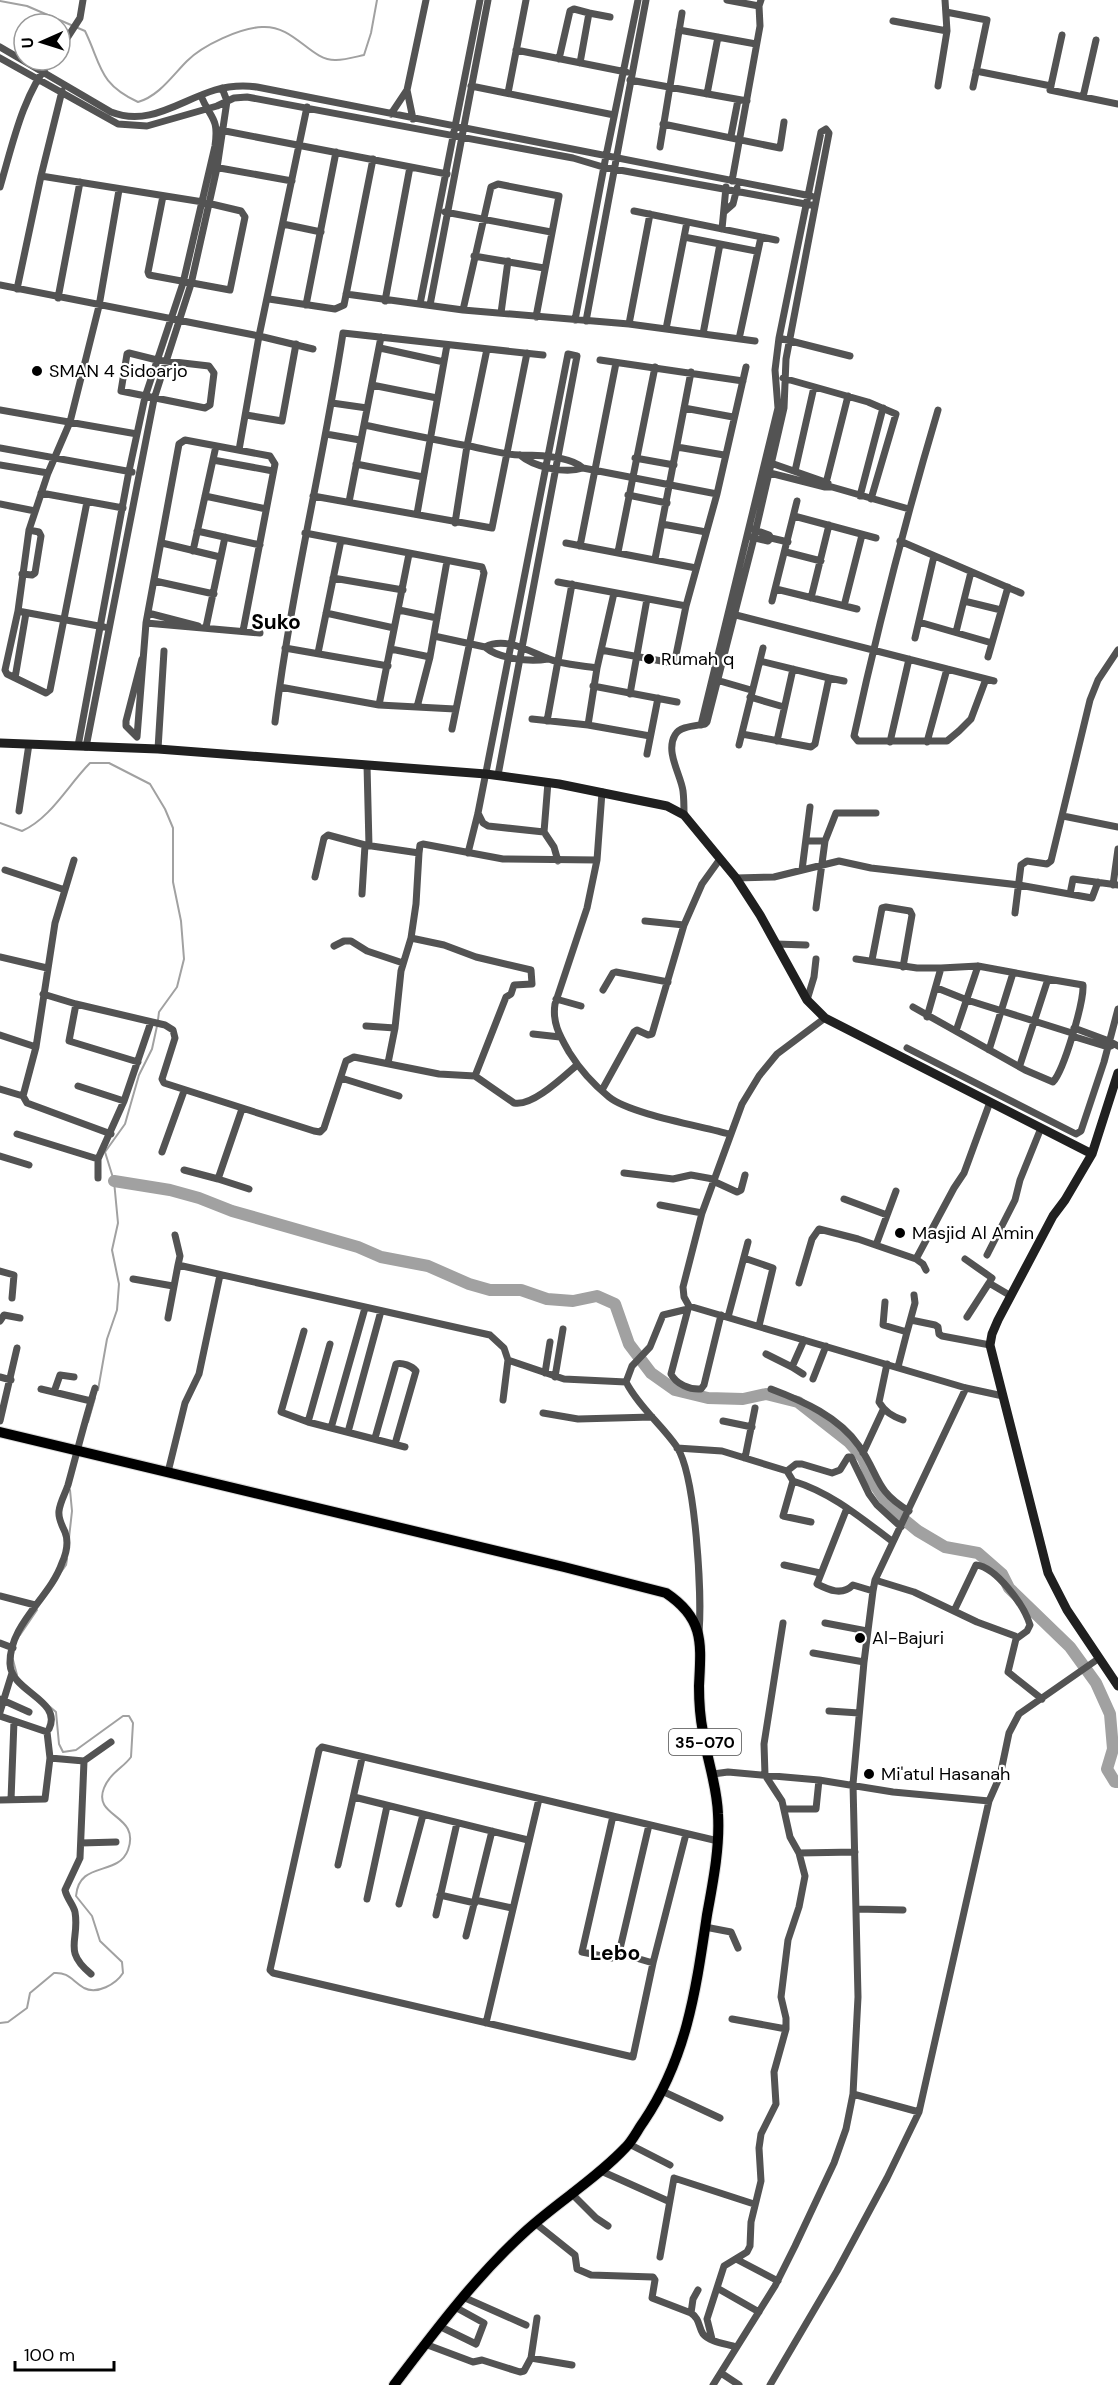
<svg xmlns="http://www.w3.org/2000/svg" width="1118" height="2385" font-family="'DM Sans',sans-serif">
<style>
.lines{fill:none;stroke-linecap:round;stroke-linejoin:round}
.stream{stroke:#a1a1a1;stroke-width:2}
.river{stroke:#a1a1a1;stroke-width:12}
.primary-casing{stroke:#dbdbdb;stroke-width:12}
.street{stroke:#535353;stroke-width:7}
.secondary{stroke:#202020;stroke-width:9}
.primary{stroke:#000;stroke-width:10}
.poi-dot{fill:#000;stroke:#fff;stroke-width:2}
.labels{text-anchor:middle;dominant-baseline:central;stroke-width:4.5;stroke-linejoin:round;paint-order:stroke}
.shield{fill:#fff;stroke:#4c4c4c;stroke-width:1.5}
.shield-label{font-size:16px;font-weight:bold;fill:#000}
.poi-label{font-size:18px;fill:#000;stroke:#fff;text-anchor:start}
.quarter-label{font-size:21px;font-weight:bold;fill:#000;stroke:#fff}
</style>
<rect width="100%" height="100%" fill="#fff"/>
<g class="lines">
<path class="stream" d="M0,1l27,5 58,25c17,35 13,52 53,71 21,-6 34,-26 49,-41 16,-16 53,-33 75,-34 33,-2 48,34 74,33 9,0 19,-3 28,-5l7,-22 6,-33
M0,823l22,8c29,-13 46,-46 68,-68h19l41,21 15,25 8,19v54l8,39 3,38 -7,28 -18,25 -1,8
M98,1390l9,-51 10,-29 2,-26 -7,-34 6,-27 -4,-42 -9,-29 20,-28 14,-49 13,-26 5,-23
M88,1422l7,-24
M69,1538l3,-27 -2,-21
M61,1572l5,-7 1,-6
M20,1635l17,-25
M13,1660l4,15
M0,2023l8,-1 19,-14 3,-15 24,-20c15,-1 18,8 30,15 13,7 32,-4 39,-15l-1,-11 -22,-21 -8,-25 -16,-20c3,-36 42,-19 52,-46 13,-36 -36,-32 -24,-62 6,-15 19,-20 27,-31l2,-34 -4,-7h-6l-47,34 -13,2 -4,-8 -3,-32 -7,-6"/>
<path class="river" d="M114,1181l56,9 29,8 33,13 126,36 23,10 47,9 41,18 21,6h31l26,9 26,2 24,-5 18,8 14,40 22,29 24,17 33,8 35,1 23,-5 32,8 51,40 14,16 8,21 20,30 27,22 27,16 33,6 24,21 7,14 61,59 26,36 14,31 3,35 -6,20 8,13h3"/>
<defs>
<path id="primary" d="M0,1432l564,135 102,26c39,26 35,51 33,93 0,16 1,31 4,46 4,28 14,53 15,82 2,33 -5,68 -11,101 -11,74 -20,142 -63,206 -6,8 -11,19 -18,26 -30,32 -67,54 -99,83 -51,46 -92,101 -133,155"/>
</defs>
<use href="#primary" class="primary-casing"/>
<path class="street" d="M727,0l32,6 2,-6
M946,12l41,8 -14,67
M589,13l21,4
M893,21l54,10
M679,30l77,14
M1062,35l-12,55 68,14
M0,47l111,65c38,15 68,-11 104,-22 14,-4 27,-5 42,-3l554,109
M60,49l20,-31 3,-18
M516,50l110,22
M0,58l118,66 29,2 70,-20 17,-8 13,-1 326,61 30,9 208,38
M559,59l11,-48 4,-2 15,4 -9,50
M976,71l75,15
M630,80l117,21
M471,86l143,29
M938,86l9,-55 -2,-31
M407,90l19,-90
M508,93l18,-93
M707,94l11,-57
M1083,97l13,-57
M391,114l16,-24 6,29
M663,124l117,24 4,-26
M220,130l227,44
M731,136l7,-36
M660,147l22,-134
M214,167l78,14
M41,176l162,26 38,9 4,6 -15,73 -81,-15 -1,-3 15,-76
M732,181l28,-155 -1,-20
M0,187c13,-44 22,-90 51,-127
M634,211l142,29
M725,211l8,-7 4,-16
M445,212l106,20
M283,224l38,8
M722,229l4,-42
M684,237l72,14
M474,256l70,12
M0,285l259,51 54,13
M17,289l24,-113 21,-85
M346,294l117,16 166,14 126,17
M58,298l22,-116
M269,299l66,10 9,-4 29,-146
M385,301l25,-134
M420,304l60,-304
M306,305l30,-153
M430,305l58,-305
M463,310l28,-123 7,-3 61,12 -23,121
M501,313l7,-52
M575,320l31,-164 32,-156
M586,321l60,-321
M629,324l21,-110
M666,329l21,-107
M703,334l17,-90
M779,338l71,18
M739,339l22,-102
M380,348l64,14
M129,353l28,7 52,6 5,7 -4,32 -5,3 -84,-17 6,-37z
M600,360l143,21
M783,378l85,24 28,12 -25,85
M372,385l65,13
M332,403l35,5
M684,408l49,9
M0,410l137,24
M938,410c-32,108 -60,216 -84,326l4,5h89l12,-10 12,-12 15,-40
M246,415l36,6 14,-77
M364,425c35,7 70,15 105,21 17,3 35,9 51,9 17,0 50,1 63,13
M326,434l34,6
M677,447l47,8
M0,448l132,24
M239,450l20,-114 48,-229
M520,455c14,12 45,19 63,13l134,26
M635,458l39,7
M213,460l60,11
M768,462l60,21
M356,464l67,13
M0,465l48,8
M795,471l19,-84
M766,472l59,15h7l77,22
M825,487l23,-91
M41,493l82,15
M628,495l39,8
M205,496l61,13
M313,496l179,32 35,-175
M860,496l23,-88
M87,502l-37,188 -4,3 -39,-19 -2,-4 13,-59 11,-81 19,-57 22,-51 29,-116 20,-116
M349,502l32,-165
M0,504l35,7
M417,514l30,-169
M794,516l82,22
M455,523l12,-77 20,-97
M662,524l44,8
M752,529l17,6 2,3
M197,531l63,14
M305,533l177,34 2,6 -32,156
M751,537l17,4 3,-3 17,4
M900,541l121,52
M162,543l58,14
M566,543l130,25
M580,546l36,-183
M193,551l23,-105
M618,552l37,-185
M786,552l35,9
M655,559l36,-187
M22,574l10,1 3,-2 6,-37 -2,-4 -10,-2
M333,578l70,12
M155,581l59,13
M558,582l128,24
M776,589l81,20
M811,598l18,-73
M772,601l25,-100
M964,601l37,9
M844,606l18,-71
M399,610l38,8
M18,611l86,16
M148,613l50,13
M326,613l68,15
M732,614l262,67
M919,622l73,21
M146,623l114,10
M206,627l19,-90
M956,632l15,-60
M434,636l51,11c14,12 44,15 63,12
M915,638l19,-82
M485,647c21,-11 45,5 64,12 14,6 32,6 48,9
M285,648l103,18
M391,649l39,8
M601,650l66,12 8,-2 11,-54 31,-112 29,-127
M318,653l23,-113
M988,657l20,-70
M142,659l-16,62v5l11,11 9,-114 33,-179 6,-4 85,16 5,8 -32,167
M15,678l11,-65
M829,678l15,3
M713,679l38,11
M593,686l84,16
M280,687l99,18 76,4
M630,694l17,-95
M750,697l34,10
M379,705l30,-151
M417,707l13,-50 17,-96
M532,719l56,6 62,11
M547,721l25,-137
M275,722c16,-131 48,-259 68,-389l200,22
M588,725l9,-57 17,-75
M742,734l69,13 4,-3 14,-66 -69,-17
M777,741l16,-72
M890,742l19,-83
M927,742l20,-73
M739,745l24,-97
M78,746l51,-275 16,-74 38,-114 32,-137c4,-29 -4,-26 -14,-50
M86,747l68,-348 37,-115 26,-116 10,-67 -5,-13
M158,749l6,-98
M647,754l11,-56
M367,765l2,81
M548,782l-4,50 10,15 4,14
M602,792l-5,68 -10,48 -32,96c-3,19 5,32 14,48 10,16 25,33 40,45 21,17 92,29 120,37
M19,811l10,-67
M478,813l5,10 5,3 56,6
M684,815c0,-8 0,-16 -1,-24 -2,-16 -18,-39 -8,-56 5,-9 21,-9 30,-11l2,-2 47,-184 30,-130 2,-49 43,-226 -3,-4 -5,3 -42,206 -4,32 3,38 -77,317
M1063,816l55,11
M807,841h18l11,-28h40
M468,853l10,-40 90,-459 9,2 -79,419
M74,860l-19,63 -19,124 -13,49 4,7 84,31
M5,870l60,20
M802,870l8,-63
M315,877l9,-39 4,-3 37,10 54,8 1,-8 3,-1 80,15 94,1
M736,878l38,-1 65,-16 32,7 148,17 73,13 6,-16
M1113,885l5,-36
M362,894l3,-49
M1070,894l3,-15 45,6
M816,908l9,-67
M1015,913l6,-48 6,-4 20,3 4,-3 39,-161 8,-20 20,-30
M645,921l39,4
M411,938l33,7 32,12 55,13 1,14 -18,1 -3,9 -5,3 -31,79
M776,944l30,1
M334,946l10,-5h7l16,10 36,12
M0,957l47,11
M856,959l61,9h24
M872,960l10,-52 4,-1 24,4 2,4 -9,52
M937,988l30,12 105,33
M603,990l10,-17 3,-1 52,10
M43,994l33,10 89,21 8,5 2,8 -13,41 2,4 150,48 6,1 4,-4 22,-67 8,-4 85,17 36,2 39,27c18,4 49,-26 63,-38
M556,999l25,7
M807,1000l7,-23 2,-18
M76,1004l-7,37 69,21
M913,1007l112,63 28,12c11,-12 31,-80 30,-97l-35,-6 -28,86
M927,1017l14,-49 37,-2 70,13
M825,1018l-48,36 -18,22 -17,28 -40,109 -19,74 1,10 5,9 277,82 37,8
M366,1026l29,2
M1074,1028l35,13 9,5
M956,1031l22,-65
M533,1034l27,3
M0,1035l36,12
M1072,1036l36,11 3,-1
M907,1048l169,86 5,-3 23,-69 14,-53
M989,1050l24,-77
M388,1063l7,-35 6,-57 10,-33 5,-34 3,-51
M341,1078l58,18
M78,1086l46,15
M0,1089l23,7
M602,1090l32,-58 3,-2 11,5 4,-1 32,-109 18,-41 18,-25
M17,1134l81,25
M162,1152l22,-61
M0,1156l29,9
M184,1170l34,9 24,-70
M624,1173l49,6 18,-4 22,4
M98,1178v-19l26,-58 27,-79
M218,1179l31,10
M713,1181l24,11 4,-2 4,-15
M844,1199l43,16
M660,1205l42,8
M175,1235l5,21 -2,9 312,70 14,13 4,12 56,19 62,3
M876,1245l20,-54
M987,1255l28,-55 5,-20 21,-52
M744,1258l29,10 -14,58
M916,1259l7,5 3,6
M965,1259l27,19 -3,5 22,13
M0,1271l14,4 -2,23
M133,1279l40,7
M799,1283l13,-44 7,-10 39,10 58,20 38,-71 10,-15 26,-71
M885,1302l-2,23 24,7 8,-29 -1,-8
M689,1306l-1,3 -25,6 -13,32 -18,19 -6,16c13,25 36,43 51,65 19,30 25,148 22,186
M688,1309l-17,65c5,10 19,16 30,15l3,-4 17,-70
M728,1317l20,-75
M967,1317l22,-34
M168,1318l10,-53
M911,1320l24,5 3,2 1,7 3,2 48,9
M0,1321l4,-6 16,3
M304,1331l-23,81 27,10 97,25
M766,1354l26,13 12,-27
M887,1364l-8,38c6,10 13,14 24,18
M792,1367l11,7
M898,1367l9,-35
M545,1373l5,-31
M0,1377l11,3
M555,1377l8,-48
M813,1379l13,-33
M41,1389l50,12
M771,1389c32,12 68,28 88,57 21,30 15,44 50,65
M54,1392l6,-17 14,2
M503,1400l5,-40
M543,1413l35,6 74,-2
M0,1421l17,-73
M723,1421l29,6
M308,1422l22,-78
M331,1428l34,-120
M348,1432l33,-121
M375,1438l21,-74c6,-2 16,2 20,7l-21,73
M677,1448l45,3 65,20 6,10 -10,35 28,6
M863,1453l20,-43
M745,1458l10,-50
M787,1471l9,-7h6l30,9 8,-3 8,-13h3l18,37 8,11 24,22
M168,1472l17,-69 14,-29 21,-99
M793,1481c39,12 68,37 100,61
M847,1508l-30,76c12,6 25,12 36,1l20,6
M784,1565l36,8
M875,1580l39,12 63,30 38,14 1,3
M0,1596l35,9
M954,1611l22,-46c20,2 48,40 54,60l-3,6 -11,8 -8,33 34,27
M825,1623l42,8
M0,1643l13,5
M813,1653l51,9
M0,1699l29,13
M829,1711l30,2
M0,1712l12,-39
M0,1716l47,16 3,26 -5,41 -45,1
M49,1729c14,-29 -38,-37 -39,-65 -1,-40 40,-66 52,-101 4,-9 7,-21 3,-31 -3,-7 -7,-13 -6,-21 1,-9 6,-17 9,-26 9,-33 17,-65 27,-97
M50,1758l34,3 -4,97 -15,32c2,9 8,14 10,22 5,29 -13,38 16,62
M84,1761l27,-19
M713,1774l15,-2 91,8 74,12 96,9 11,-25 9,-43 10,-19 79,-55
M354,1797l174,43
M11,1800l3,-79
M785,1809h31l3,-29
M613,1816l-31,136 30,6 7,-5 34,10
M492,1831l-17,69 37,8
M686,1834l-33,129 -20,94 -360,-84 -3,-3 49,-220 3,-3 396,94
M81,1843l35,-1
M799,1853l56,-1
M338,1865l24,-107
M440,1895l35,8
M367,1899l20,-93
M399,1904l24,-89
M856,1909l47,1
M436,1915l21,-92
M705,1927l26,5 7,16
M466,1936l9,-36
M619,1953l30,-128
M732,2019l54,10
M486,2023l53,-224
M662,2091l58,27
M853,2094l66,18
M629,2144l41,21
M601,2171l67,30
M571,2193l25,25 12,8
M535,2223l40,32 2,14 14,6 62,2 2,3 -3,18 39,15
M660,2257l14,-79 80,26
M736,2259l42,22
M717,2288l42,24
M698,2290l-5,9 -2,14c9,6 7,13 12,21 6,8 24,10 33,13
M463,2297l63,28
M439,2326l37,18 8,-21 -29,-16
M712,2339l-5,-20 17,-53 23,-14 3,-6 1,-24 10,-41 -2,-33 2,-14 15,-30 -2,-32 12,-43v-11l-5,-21 7,-57 11,-33 6,-31 -6,-23 -9,-16 -8,-36 -17,-26 -1,-31 19,-121
M425,2344l48,18 9,-2 38,12 4,-1 7,-13 41,7
M531,2358l6,-40
M721,2373l18,12
M713,2385l62,-99 20,-40 39,-83 12,-34 7,-35 5,-97 -5,-213 11,-122 9,-71 2,-11 91,-192
M770,2385l67,-114 50,-93 32,-66 70,-311"/>
<path class="secondary" d="M0,743l158,6 328,25 73,10 108,22 17,9 52,63 24,37 47,85 18,18 267,136
M1118,1073l-26,81 -27,46 -12,16 -55,104 -6,14 -2,11 58,228 19,37 51,76"/>
<use href="#primary" class="primary"/>
</g>
<g class="poi-dot">
<circle cx="37" cy="371" r="6"/>
<circle cx="649" cy="659" r="6"/>
<circle cx="900" cy="1233" r="6"/>
<circle cx="860" cy="1638" r="6"/>
<circle cx="869" cy="1774" r="6"/>
</g>
<g class="labels">
<rect class="shield" x="669" y="1729" width="72" height="26" rx="4.5"/>
<g class="shield-label">
<text x="705" y="1742">35-070</text>
</g>
<g class="poi-label">
<text x="49" y="371">SMAN 4 Sidoarjo</text>
<text x="661" y="659">Rumah q</text>
<text x="912" y="1233">Masjid Al Amin</text>
<text x="872" y="1638">Al-Bajuri</text>
<text x="881" y="1774">Mi'atul Hasanah</text>
</g>
<g class="quarter-label">
<text x="276" y="622">Suko</text>
<text x="615" y="1953">Lebo</text>
</g>
</g>
<g transform="translate(42 42) rotate(267)"><circle r="28" fill="#ffffff" stroke="#999999" stroke-width="1.5"/>
<path d="M0-4.5L10 22L0 15L-10 22Z" fill="#000000"/>
<text y="-9" font-size="16" font-weight="bold" text-anchor="middle" fill="#000000">U</text>
</g>
<path d="M15 2361v9h99v-9" fill="none" stroke="#000000" stroke-width="3"/>
<text x="24" y="2361" font-size="18" fill="#000000" stroke="#ffffff" stroke-width="4.5" paint-order="stroke">100 m</text>
</svg>
